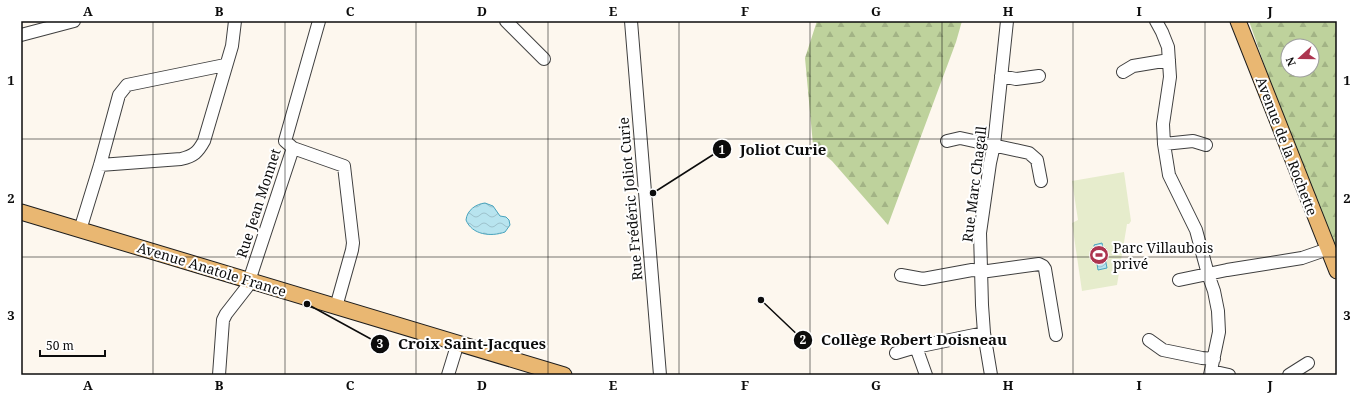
<svg xmlns="http://www.w3.org/2000/svg" width="1358" height="396" font-family="'Noto Serif',serif">
<style>
.forest{fill:url(#forest-firs);fill-rule:evenodd}
.pitch{fill:#e6eccc}
.water{fill:url(#water-waves);stroke:#47a3bd}
.lines{fill:none;stroke-linecap:round;stroke-linejoin:round}
.minor-casing{stroke:#3f3f3f;stroke-width:14}
.major-casing{stroke:#1d1d1d;stroke-width:17}
.minor{stroke:#fff;stroke-width:12}
.major{stroke:#e9b772;stroke-width:15}
.grid{fill:none;stroke:#0c0c0c;stroke-width:1;stroke-opacity:0.55}
.labels{text-anchor:middle;dominant-baseline:central;stroke-width:4;stroke-linejoin:round;paint-order:stroke}
.street-label{font-size:14px;fill:#0c0c0c;stroke:#fff}
.poi-label{font-size:14px;fill:#0c0c0c;stroke:#fff;text-anchor:start}
.leader{fill:none;stroke:#0c0c0c;stroke-width:1.5}
.callout-dot{fill:#0c0c0c;stroke:#fff;stroke-width:1.5}
.mark-label{font-size:12px;text-anchor:middle;font-weight:bold;fill:#fff}
.callout-label{font-size:15px;text-anchor:middle;font-weight:bold;fill:#0c0c0c;stroke:#fff;stroke-width:4;stroke-linejoin:round;paint-order:stroke}
.neatline{fill:none;stroke:#0c0c0c;stroke-width:1.5}
.grid-label{font-size:13px;text-anchor:middle;font-weight:bold;fill:#0c0c0c}
</style>
<defs>
<pattern id="forest-firs" width="22" height="20" patternUnits="userSpaceOnUse"><rect width="22" height="20" fill="#bed29c"/><path d="M5 1l3.5 6h-7zM16 11l3.5 6h-7z" fill="#a2b385"/></pattern>
<pattern id="water-waves" width="16" height="10" patternUnits="userSpaceOnUse"><rect width="16" height="10" fill="#b8e4ef"/><path d="M0 5q4-4 8 0t8 0" fill="none" stroke="#9dc2cc"/></pattern>
</defs>
<rect width="100%" height="100%" fill="#fdf7ee"/>
<path class="forest" d="M817,21h145l-6,21 -68,183 -56,-64 -19,-16 -8,-87z
M1249,21h88v252zM1288,46h24v24h-24z"/>
<path class="pitch" d="M1124,172l7,49 -2,3h-2l-10,61 -35,6 -10,-68 6,-3 -6,-39z"/>
<path class="water" d="M485,203l8,3 7,10 6,1 3,3 1,5 -5,7c-14,5 -33,3 -39,-12 1,-10 10,-16 19,-17z
M1102,243l5,25 -9,2 -4,-25z"/>
<g class="lines">
<defs>
<path id="minor" d="M506,21l38,38
M631,21l29,354
M1156,21l6,11 6,15 2,30 -7,47 1,20 5,31 27,55 12,44 6,17 4,20 1,21 -9,43
M21,35l53,-14
M1123,72l10,-6 36,-6
M1001,76l15,3 23,-3
M947,141l13,-3 69,15 8,7 4,21
M1164,144l29,-3 13,4
M293,148l51,18 9,77 -1,7 -16,57
M100,165l81,-6c13,-3 17,-7 23,-18l28,-95 3,-25
M80,230l20,-65 19,-70 8,-10 98,-20
M901,275l22,4 49,-9 16,1 51,-7 4,2 2,3 11,66
M1179,280l48,-10 75,-12 26,-9
M1149,340l14,10 39,8 12,1
M916,347l10,28
M896,353l20,-6 68,-14
M1211,371l18,4
M219,375l4,-55 3,-6 21,-27 46,-139 -8,-7 34,-120
M448,375l8,-26 3,-5
M991,375l-7,-42 -2,-28 -2,-72 10,-70 4,-18 13,-124
M1289,375l19,-12"/>
<path id="major" d="M1238,21l99,250
M21,212l543,163"/>
</defs>
<use href="#minor" class="minor-casing"/>
<use href="#major" class="major-casing"/>
<use href="#minor" class="minor"/>
<use href="#major" class="major"/>
</g>
<path class="grid" d="M153,21v354M285,21v354M416,21v354M548,21v354M679,21v354M810,21v354M942,21v354M1073,21v354M1205,21v354M21,139h1316M21,257h1316"/>
<defs>
<symbol id="stadium-disc" viewBox="-11 -11 22 22"><circle r="9.5" fill="#ac354f" stroke="#fff"/><path d="M0-5a6.5 5 0 1 0 0 10a6.5 5 0 1 0 0-10ZM-3.5-1.8h7v3.6h-7Z" fill="#fff"/></symbol>
</defs>
<g fill-rule="evenodd">
<use href="#stadium-disc" x="1088" y="244" width="22" height="22"/>
</g>
<g class="labels">
<g class="street-label">
<text transform="translate(1287 146) rotate(69)">Avenue de la Rochette</text>
<text transform="translate(974 184) rotate(-83)">Rue Marc Chagall</text>
<text transform="translate(630 199) rotate(-95)">Rue Frédéric Joliot Curie</text>
<text transform="translate(258 203) rotate(-72)">Rue Jean Monnet</text>
<text transform="translate(212 269) rotate(17)">Avenue Anatole France</text>
</g>
<g class="poi-label">
<text x="1113" y="247">Parc Villaubois<tspan x="1113" dy="16">privé</tspan></text>
</g>
</g>
<path class="leader" d="M653 193L722 149M761 300L803 340M307 304L380 344"/>
<g class="callout-dot">
<circle cx="653" cy="193" r="4"/>
<circle cx="761" cy="300" r="4"/>
<circle cx="307" cy="304" r="4"/>
<circle cx="722" cy="149" r="10"/>
<circle cx="803" cy="340" r="10"/>
<circle cx="380" cy="344" r="10"/>
</g>
<g class="mark-label">
<text x="722" y="154">1</text>
<text x="803" y="344">2</text>
<text x="380" y="348">3</text>
</g>
<g class="callout-label">
<text x="783" y="155">Joliot Curie</text>
<text x="914" y="345">Collège Robert Doisneau</text>
<text x="472" y="349">Croix Saint-Jacques</text>
</g>
<rect width="1358" height="396" fill="none" stroke="#ffffff" stroke-width="44"/>
<g transform="translate(1300 58) rotate(249)"><circle r="19" fill="#ffffff" stroke="#9e9e9e"/>
<path d="M0-3L7 15L0 10L-7 15Z" fill="#ac354f"/>
<text y="-6" font-size="11" font-weight="bold" text-anchor="middle" fill="#0c0c0c">N</text>
</g>
<path d="M40 350v6h65v-6" fill="none" stroke="#0c0c0c" stroke-width="2"/>
<text x="46" y="350" font-size="12" fill="#0c0c0c" stroke="#ffffff" stroke-width="3" paint-order="stroke">50 m</text>
<rect x="22" y="22" width="1314" height="352" class="neatline"/>
<g class="grid-label">
<text x="88" y="16">A</text>
<text x="219" y="16">B</text>
<text x="350" y="16">C</text>
<text x="482" y="16">D</text>
<text x="613" y="16">E</text>
<text x="745" y="16">F</text>
<text x="876" y="16">G</text>
<text x="1008" y="16">H</text>
<text x="1139" y="16">I</text>
<text x="1270" y="16">J</text>
<text x="11" y="85">1</text>
<text x="1347" y="85">1</text>
<text x="11" y="203">2</text>
<text x="1347" y="203">2</text>
<text x="11" y="320">3</text>
<text x="1347" y="320">3</text>
<text x="88" y="390">A</text>
<text x="219" y="390">B</text>
<text x="350" y="390">C</text>
<text x="482" y="390">D</text>
<text x="613" y="390">E</text>
<text x="745" y="390">F</text>
<text x="876" y="390">G</text>
<text x="1008" y="390">H</text>
<text x="1139" y="390">I</text>
<text x="1270" y="390">J</text>
</g>
</svg>
